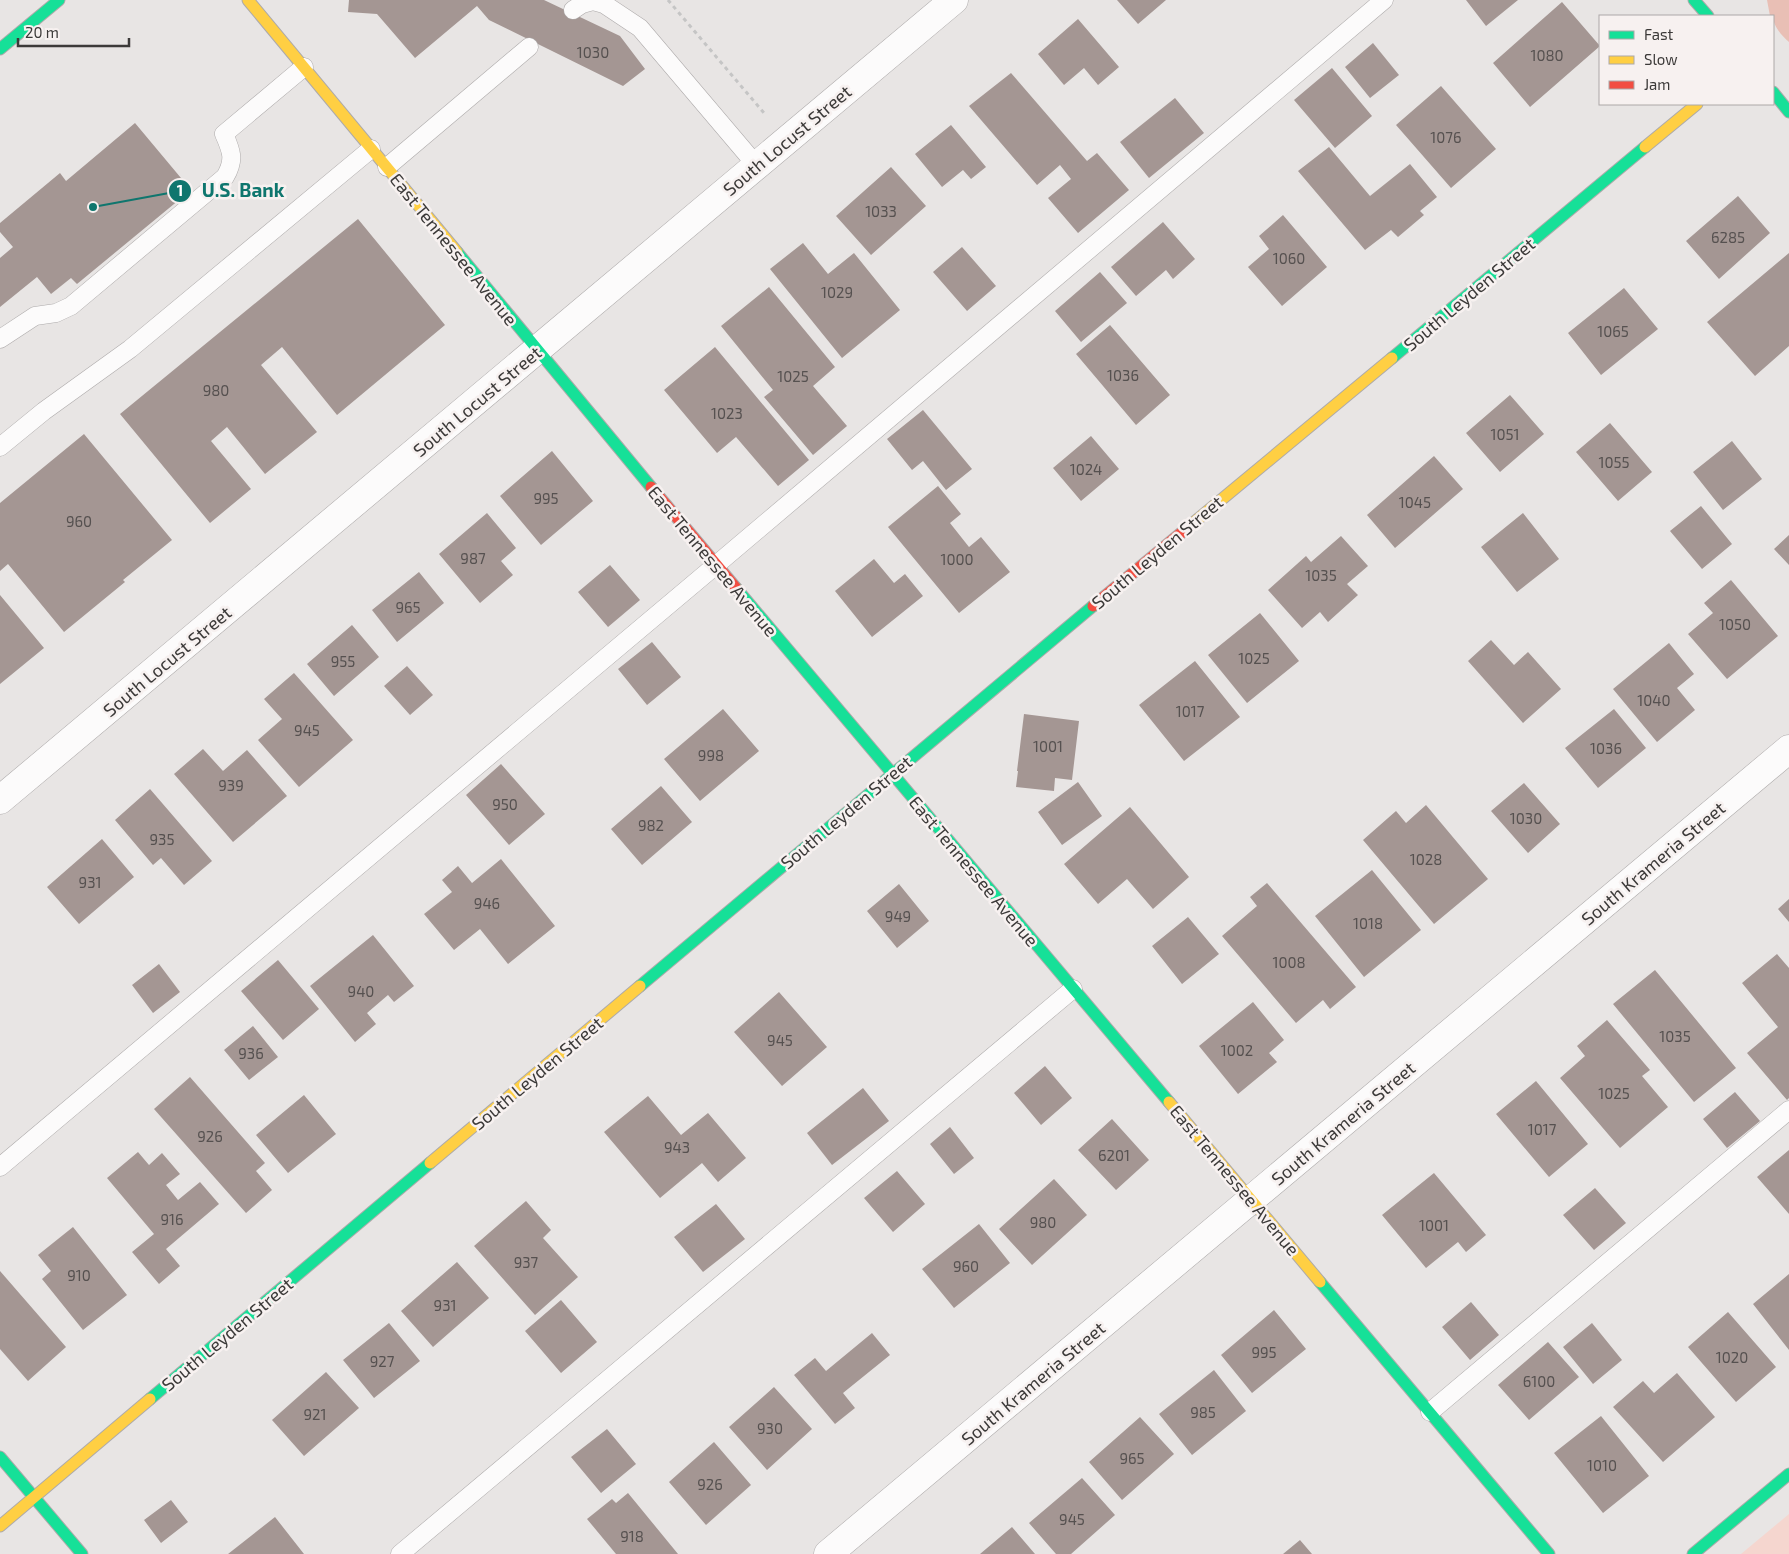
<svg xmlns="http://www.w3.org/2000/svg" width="1789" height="1554" font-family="'Exo 2',sans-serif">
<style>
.green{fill:#f5d6cf}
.forest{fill:#e9bfb5}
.building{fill:#a49693}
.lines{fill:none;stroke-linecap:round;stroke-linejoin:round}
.lane-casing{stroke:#adaaaa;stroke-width:19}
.street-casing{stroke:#adaaaa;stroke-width:29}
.fast-casing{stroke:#adaaaa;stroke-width:13}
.slow-casing{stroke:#adaaaa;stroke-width:13}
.jam-casing{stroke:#adaaaa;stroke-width:13}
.path{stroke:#c5c5c5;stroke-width:3;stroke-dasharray:4 4;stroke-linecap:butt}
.lane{stroke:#fcfbfb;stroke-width:18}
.street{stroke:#fcfbfb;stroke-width:28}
.fast{stroke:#16e098;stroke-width:11}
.slow{stroke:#ffcf43;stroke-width:11}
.jam{stroke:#f24e42;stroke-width:11}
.labels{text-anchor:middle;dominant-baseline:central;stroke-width:5;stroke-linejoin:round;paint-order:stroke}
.number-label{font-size:15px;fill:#565150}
.street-label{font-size:18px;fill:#3c3a39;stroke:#f7f1f0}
.leader{fill:none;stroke:#0f766e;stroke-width:2}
.callout-dot{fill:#0f766e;stroke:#f7f1f0;stroke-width:2}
.mark-label{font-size:15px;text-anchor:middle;font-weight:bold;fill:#fff}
.callout-label{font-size:19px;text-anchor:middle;font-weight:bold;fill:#0f766e;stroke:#f7f1f0;stroke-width:5;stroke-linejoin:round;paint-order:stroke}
</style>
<rect width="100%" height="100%" fill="#e8e5e4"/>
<path class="green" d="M1789,1514v40h-48z"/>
<path class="forest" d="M1767,0h22v42c-7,-6 -16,-16 -16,-26h-3z"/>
<path class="building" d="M349,0h195l76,36 25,33 -22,17 -134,-66 -12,-14 -62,52 -38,-44 -29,-2z
M1117,0h49l-28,24z
M1466,0h52l-32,26z
M1562,2l38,44 -70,61 -37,-44z
M1078,19l41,48 -21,18 -14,-17 -20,17 -26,-31z
M1373,43l26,32 -29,23 -25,-31z
M1332,68l40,48 -37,32 -41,-48z
M1011,73l76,88 10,-8 32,37 -51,43 -30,-35 23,-19 -11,-14 -23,20 -68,-79z
M1441,86l55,63 -45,39 -55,-63z
M1175,98l29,35 -55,45 -29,-36z
M135,123l56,67 -114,94 -6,-6 -20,16 -14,-17 -37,30v-49l13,-11 -13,-15v-9l60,-50 6,8z
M951,125l35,42 -15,12 -8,-9 -21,17 -27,-33z
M1329,147l41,49 40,-32 27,33 -17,14 4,4 -26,22 -7,-7 -26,20 -67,-79z
M891,167l35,39 -55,49 -35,-39z
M1738,196l32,37 -51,46 -33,-38z
M1283,215l44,52 -45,39 -34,-39 21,-18 -10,-13z
M358,219l87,106 -108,90 -55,-68 -21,18 56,67 -52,42 -38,-47 -16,14 40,48 -41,34 -90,-109z
M1163,222l32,37 -22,20 -7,-9 -30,26 -25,-29z
M803,243l25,31 26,-21 46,57 -58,48 -72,-89z
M962,247l34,39 -29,25 -34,-39z
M1789,253v93l-34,30 -48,-54z
M1100,272l27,31 -46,39 -26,-31z
M769,287l66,80 -22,19 34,40 -34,29 -49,-58 9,-7 -52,-64z
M1624,288l34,41 -57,46 -33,-42z
M1110,325l60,70 -34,30 -60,-71z
M715,347l94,113 -31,26 -42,-49 -19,16 -53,-63z
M1510,395l34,39 -44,38 -34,-39z
M923,410l49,59 -26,21 -23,-29 -11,9 -25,-31z
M1610,423l42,49 -34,29 -42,-49z
M84,434l88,106 -49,40 2,2 -61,50 -56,-68 -8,7v-68z
M1091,436l28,33 -38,32 -28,-33z
M1732,441l30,38 -39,31 -30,-38z
M552,451l41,50 -52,44 -41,-49z
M1434,456l29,33 -68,59 -28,-33z
M938,486l23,28 -11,9 19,24 12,-10 29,35 -51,41 -71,-86z
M1701,506l31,38 -30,25 -32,-38z
M487,513l29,35 -15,13 12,14 -33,28 -41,-49z
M1523,513l36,46 -42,33 -36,-45z
M1789,535v30l-15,-16z
M1341,536l27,30 -21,18 11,11 -30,27 -8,-10 -18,16 -34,-38 38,-34 5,6z
M874,559l20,24 11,-9 18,22 -51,41 -37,-46z
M610,565l30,35 -32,27 -30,-35z
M419,572l25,31 -47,39 -25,-32z
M1731,580l47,56 -51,43 -39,-45 25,-21 -9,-10z
M0,595l44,53 -44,36z
M1260,613l39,48 -52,42 -39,-48z
M352,625l27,32 -45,39 -27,-32z
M1491,640l23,25 14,-13 33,37 -38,34 -55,-62z
M652,642l29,35 -34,28 -29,-36z
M1669,643l25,31 -17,14 18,22 -38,32 -44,-53z
M1195,661l45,56 -56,44 -45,-56z
M407,666l26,29 -23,20 -26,-29z
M294,673l59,67 -54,47 -41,-47 24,-21 -18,-20z
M723,709l36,42 -59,50 -36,-42z
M1614,709l32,39 -48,40 -33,-40z
M1024,714l55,7 -7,59 -17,-2 -1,13 -38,-4 2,-16h-1z
M203,749l20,22 24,-21 40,46 -54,46 -59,-68z
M501,764l44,50 -36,31 -43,-50z
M1078,782l24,34 -40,29 -24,-33z
M1524,783l36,41 -32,29 -37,-42z
M661,786l31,36 -50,43 -31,-36z
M150,789l62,72 -28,24 -23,-27 -8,7 -38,-45z
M1426,805l62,74 -54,45 -71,-84 33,-29 10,12z
M1130,807l59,70 -36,32 -26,-30 -29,25 -34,-40z
M102,839l32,38 -55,47 -32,-37z
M501,859l54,67 -47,38 -28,-35 -26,21 -30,-36 28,-22 -10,-12 16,-14 14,17z
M1372,870l49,60 -57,47 -49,-61z
M1267,883l89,104 -26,22 -7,-9 -27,23 -74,-87 35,-30 -7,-9z
M899,884l30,37 -32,27 -30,-37z
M1789,899v23l-11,-13z
M1188,917l31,37 -37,30 -30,-38z
M373,935l41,51 -20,16 -6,-7 -21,18 9,11 -21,18 -45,-56z
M1777,954l12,14v130l-2,2 -40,-47 31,-26 -36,-44z
M278,960l41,49 -36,31 -42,-49z
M159,964l21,28 -27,21 -21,-28z
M1655,970l81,98 -42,34 -81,-98z
M779,992l48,55 -45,39 -48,-54z
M1253,1002l31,38 -15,13 8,9 -39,32 -39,-48z
M1607,1020l43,50 -8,6 26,31 -48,41 -60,-70 25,-22 -8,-10z
M253,1026l25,31 -29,23 -25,-30z
M1045,1066l27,32 -31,27 -27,-32z
M190,1077l75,86 -9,8 16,19 -26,23 -92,-104z
M1536,1081l52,63 -39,33 -53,-63z
M863,1088l26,33 -57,44 -25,-32z
M1735,1092l25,29 -33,27 -24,-29z
M304,1095l32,39 -48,39 -32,-38z
M648,1096l33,39 27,-22 38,45 -28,24 -16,-19 -42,35 -56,-66z
M1112,1119l37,41 -33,30 -38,-40z
M950,1127l24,31 -20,16 -24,-30z
M1789,1150v64l-32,-37z
M138,1152l11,13 13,-12 18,21 -14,11 12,15 22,-18 19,22 -53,45 14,17 -21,18 -27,-32 22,-18 -47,-56z
M897,1171l28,33 -32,28 -29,-34z
M1434,1173l52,62 -20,17 -8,-10 -32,26 -44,-53z
M1054,1179l33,36 -55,50 -33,-36z
M1595,1188l31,35 -32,27 -31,-35z
M526,1201l25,29 -8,8 35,39 -43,38 -61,-69z
M716,1204l29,35 -42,33 -29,-35z
M979,1224l31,39 -56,45 -32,-39z
M73,1227l54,68 -44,35 -41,-51 9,-8 -13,-16z
M457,1262l32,36 -56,49 -32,-36z
M0,1271l66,76 -38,34 -28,-32z
M1789,1274v76l-36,-46z
M561,1300l36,42 -36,31 -36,-42z
M1471,1302l28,33 -29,25 -28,-33z
M1274,1310l32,39 -54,44 -31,-38z
M1728,1312l48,55 -40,35 -48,-55z
M389,1323l31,38 -46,37 -31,-38z
M1592,1323l30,37 -29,24 -30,-37z
M872,1333l18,22 -47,38 12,15 -20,16 -41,-49 21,-17 11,13z
M1548,1342l31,35 -50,43 -31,-35z
M1214,1370l32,41 -54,44 -33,-41z
M326,1372l33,36 -55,48 -32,-36z
M1677,1373l38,44 -52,45 -50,-55 30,-26 11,12z
M774,1387l38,42 -45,41 -38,-43z
M1601,1416l48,60 -46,37 -49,-60z
M1140,1417l34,37 -52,46 -33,-38z
M607,1429l29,35 -35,29 -30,-36z
M714,1442l37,43 -45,40 -37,-43z
M1082,1478l33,37 -44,39h-15l-27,-31z
M628,1493l50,61h-62l-29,-35 25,-20 4,4z
M171,1500l17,22 -27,21 -17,-23z
M275,1517l29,37h-76z
M1012,1527l23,27h-55z
M1300,1540l12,14h-29z"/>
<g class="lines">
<defs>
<path id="lane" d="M573,10l9,-6 11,-3 11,3 36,24 117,138
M387,167l142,-120
M0,339l35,-23 21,-3 15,-7 154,-129c10,-17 7,-25 -1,-43l80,-67
M0,447l44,-36 86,-62 241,-200
M0,1167l716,-602 668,-565
M1430,1412l359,-302
M400,1554l673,-565"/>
<path id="street" d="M0,800l954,-800
M828,1554l961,-805"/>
<path id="fast" d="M1694,0l14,16
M0,49l59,-49
M1773,92l16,20
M457,252l194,235
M1392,358l253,-211
M736,588l433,514
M640,986l453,-380
M1320,1282l229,272
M150,1399l280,-236
M0,1457l82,97
M1693,1554l96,-80"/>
<path id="slow" d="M248,0l209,252
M1645,147l52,-43
M1186,529l206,-171
M1169,1102l151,180
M430,1163l210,-177
M0,1526l150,-127"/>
<path id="jam" d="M651,487l85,101
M1093,606l93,-77"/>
</defs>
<use href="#lane" class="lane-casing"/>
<use href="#street" class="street-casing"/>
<use href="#fast" class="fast-casing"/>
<use href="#slow" class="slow-casing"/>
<use href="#jam" class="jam-casing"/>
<path class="path" d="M668,0l96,113"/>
<use href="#lane" class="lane"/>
<use href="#street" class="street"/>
<use href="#fast" class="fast"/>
<use href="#slow" class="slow"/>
<use href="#jam" class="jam"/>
</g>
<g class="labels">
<g class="number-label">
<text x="593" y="52">1030</text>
<text x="1547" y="55">1080</text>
<text x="1446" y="137">1076</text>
<text x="881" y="211">1033</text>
<text x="1728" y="237">6285</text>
<text x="1289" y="258">1060</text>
<text x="837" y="292">1029</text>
<text x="1613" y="331">1065</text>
<text x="1123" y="375">1036</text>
<text x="793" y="376">1025</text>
<text x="216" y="390">980</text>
<text x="727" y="413">1023</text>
<text x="1505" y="434">1051</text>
<text x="1614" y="462">1055</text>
<text x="1086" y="469">1024</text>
<text x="546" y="498">995</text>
<text x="1415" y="502">1045</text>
<text x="79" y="521">960</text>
<text x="473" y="558">987</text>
<text x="957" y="559">1000</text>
<text x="1321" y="575">1035</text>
<text x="408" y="607">965</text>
<text x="1735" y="624">1050</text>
<text x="1254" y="658">1025</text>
<text x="343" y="661">955</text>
<text x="1654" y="700">1040</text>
<text x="1190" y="711">1017</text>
<text x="307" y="730">945</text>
<text x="1048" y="746">1001</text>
<text x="1606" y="748">1036</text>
<text x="711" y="755">998</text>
<text x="231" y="785">939</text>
<text x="505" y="804">950</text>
<text x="1526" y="818">1030</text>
<text x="651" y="825">982</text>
<text x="162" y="839">935</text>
<text x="1426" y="859">1028</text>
<text x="90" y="882">931</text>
<text x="487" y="903">946</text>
<text x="898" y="916">949</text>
<text x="1368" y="923">1018</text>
<text x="1289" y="962">1008</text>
<text x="361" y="991">940</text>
<text x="1675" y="1036">1035</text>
<text x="780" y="1040">945</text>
<text x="1237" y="1050">1002</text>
<text x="251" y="1053">936</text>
<text x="1614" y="1093">1025</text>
<text x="1542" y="1129">1017</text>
<text x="210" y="1136">926</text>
<text x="677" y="1147">943</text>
<text x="1114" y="1155">6201</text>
<text x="172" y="1219">916</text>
<text x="1043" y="1222">980</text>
<text x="1434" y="1225">1001</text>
<text x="526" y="1262">937</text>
<text x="966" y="1266">960</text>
<text x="79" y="1275">910</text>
<text x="445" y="1305">931</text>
<text x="1264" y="1352">995</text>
<text x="1732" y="1357">1020</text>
<text x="382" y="1361">927</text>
<text x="1539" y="1381">6100</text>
<text x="1203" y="1412">985</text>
<text x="315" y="1414">921</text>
<text x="770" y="1428">930</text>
<text x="1132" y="1458">965</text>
<text x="1602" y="1465">1010</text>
<text x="710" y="1484">926</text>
<text x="1072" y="1519">945</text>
<text x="632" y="1536">918</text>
</g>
<g class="street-label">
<text transform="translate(787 140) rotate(-40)">South Locust Street</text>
<text transform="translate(454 249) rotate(51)">East Tennessee Avenue</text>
<text transform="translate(1469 294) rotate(-40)">South Leyden Street</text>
<text transform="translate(477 401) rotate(-40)">South Locust Street</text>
<text transform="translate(1157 552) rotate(-40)">South Leyden Street</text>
<text transform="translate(713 561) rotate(50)">East Tennessee Avenue</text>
<text transform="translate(167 661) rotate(-40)">South Locust Street</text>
<text transform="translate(846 812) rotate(-40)">South Leyden Street</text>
<text transform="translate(1653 863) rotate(-40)">South Krameria Street</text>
<text transform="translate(974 871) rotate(50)">East Tennessee Avenue</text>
<text transform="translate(537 1073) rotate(-40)">South Leyden Street</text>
<text transform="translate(1343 1123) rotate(-40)">South Krameria Street</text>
<text transform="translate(1235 1180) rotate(50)">East Tennessee Avenue</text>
<text transform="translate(227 1334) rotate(-40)">South Leyden Street</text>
<text transform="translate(1033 1383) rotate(-40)">South Krameria Street</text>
</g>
</g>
<path class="leader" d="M93 207L180 191"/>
<g class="callout-dot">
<circle cx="93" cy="207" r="5"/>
<circle cx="180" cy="191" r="12"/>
</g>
<g class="mark-label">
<text x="180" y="196">1</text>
</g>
<g class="callout-label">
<text x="243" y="197">U.S. Bank</text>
</g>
<rect x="1599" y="15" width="175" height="90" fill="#f7f1f0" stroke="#aca8a7"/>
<rect x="1609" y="31" width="25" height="8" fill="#16e098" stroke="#aca8a7"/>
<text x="1644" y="40" font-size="15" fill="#3c3a39">Fast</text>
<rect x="1609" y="56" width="25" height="8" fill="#ffcf43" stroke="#aca8a7"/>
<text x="1644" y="65" font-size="15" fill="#3c3a39">Slow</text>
<rect x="1609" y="81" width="25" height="8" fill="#f24e42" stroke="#aca8a7"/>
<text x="1644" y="90" font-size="15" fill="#3c3a39">Jam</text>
<path d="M18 38v8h111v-8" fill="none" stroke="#3c3a39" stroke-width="2.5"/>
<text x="25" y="38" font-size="15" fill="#3c3a39" stroke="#f7f1f0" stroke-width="4" paint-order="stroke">20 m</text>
</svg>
